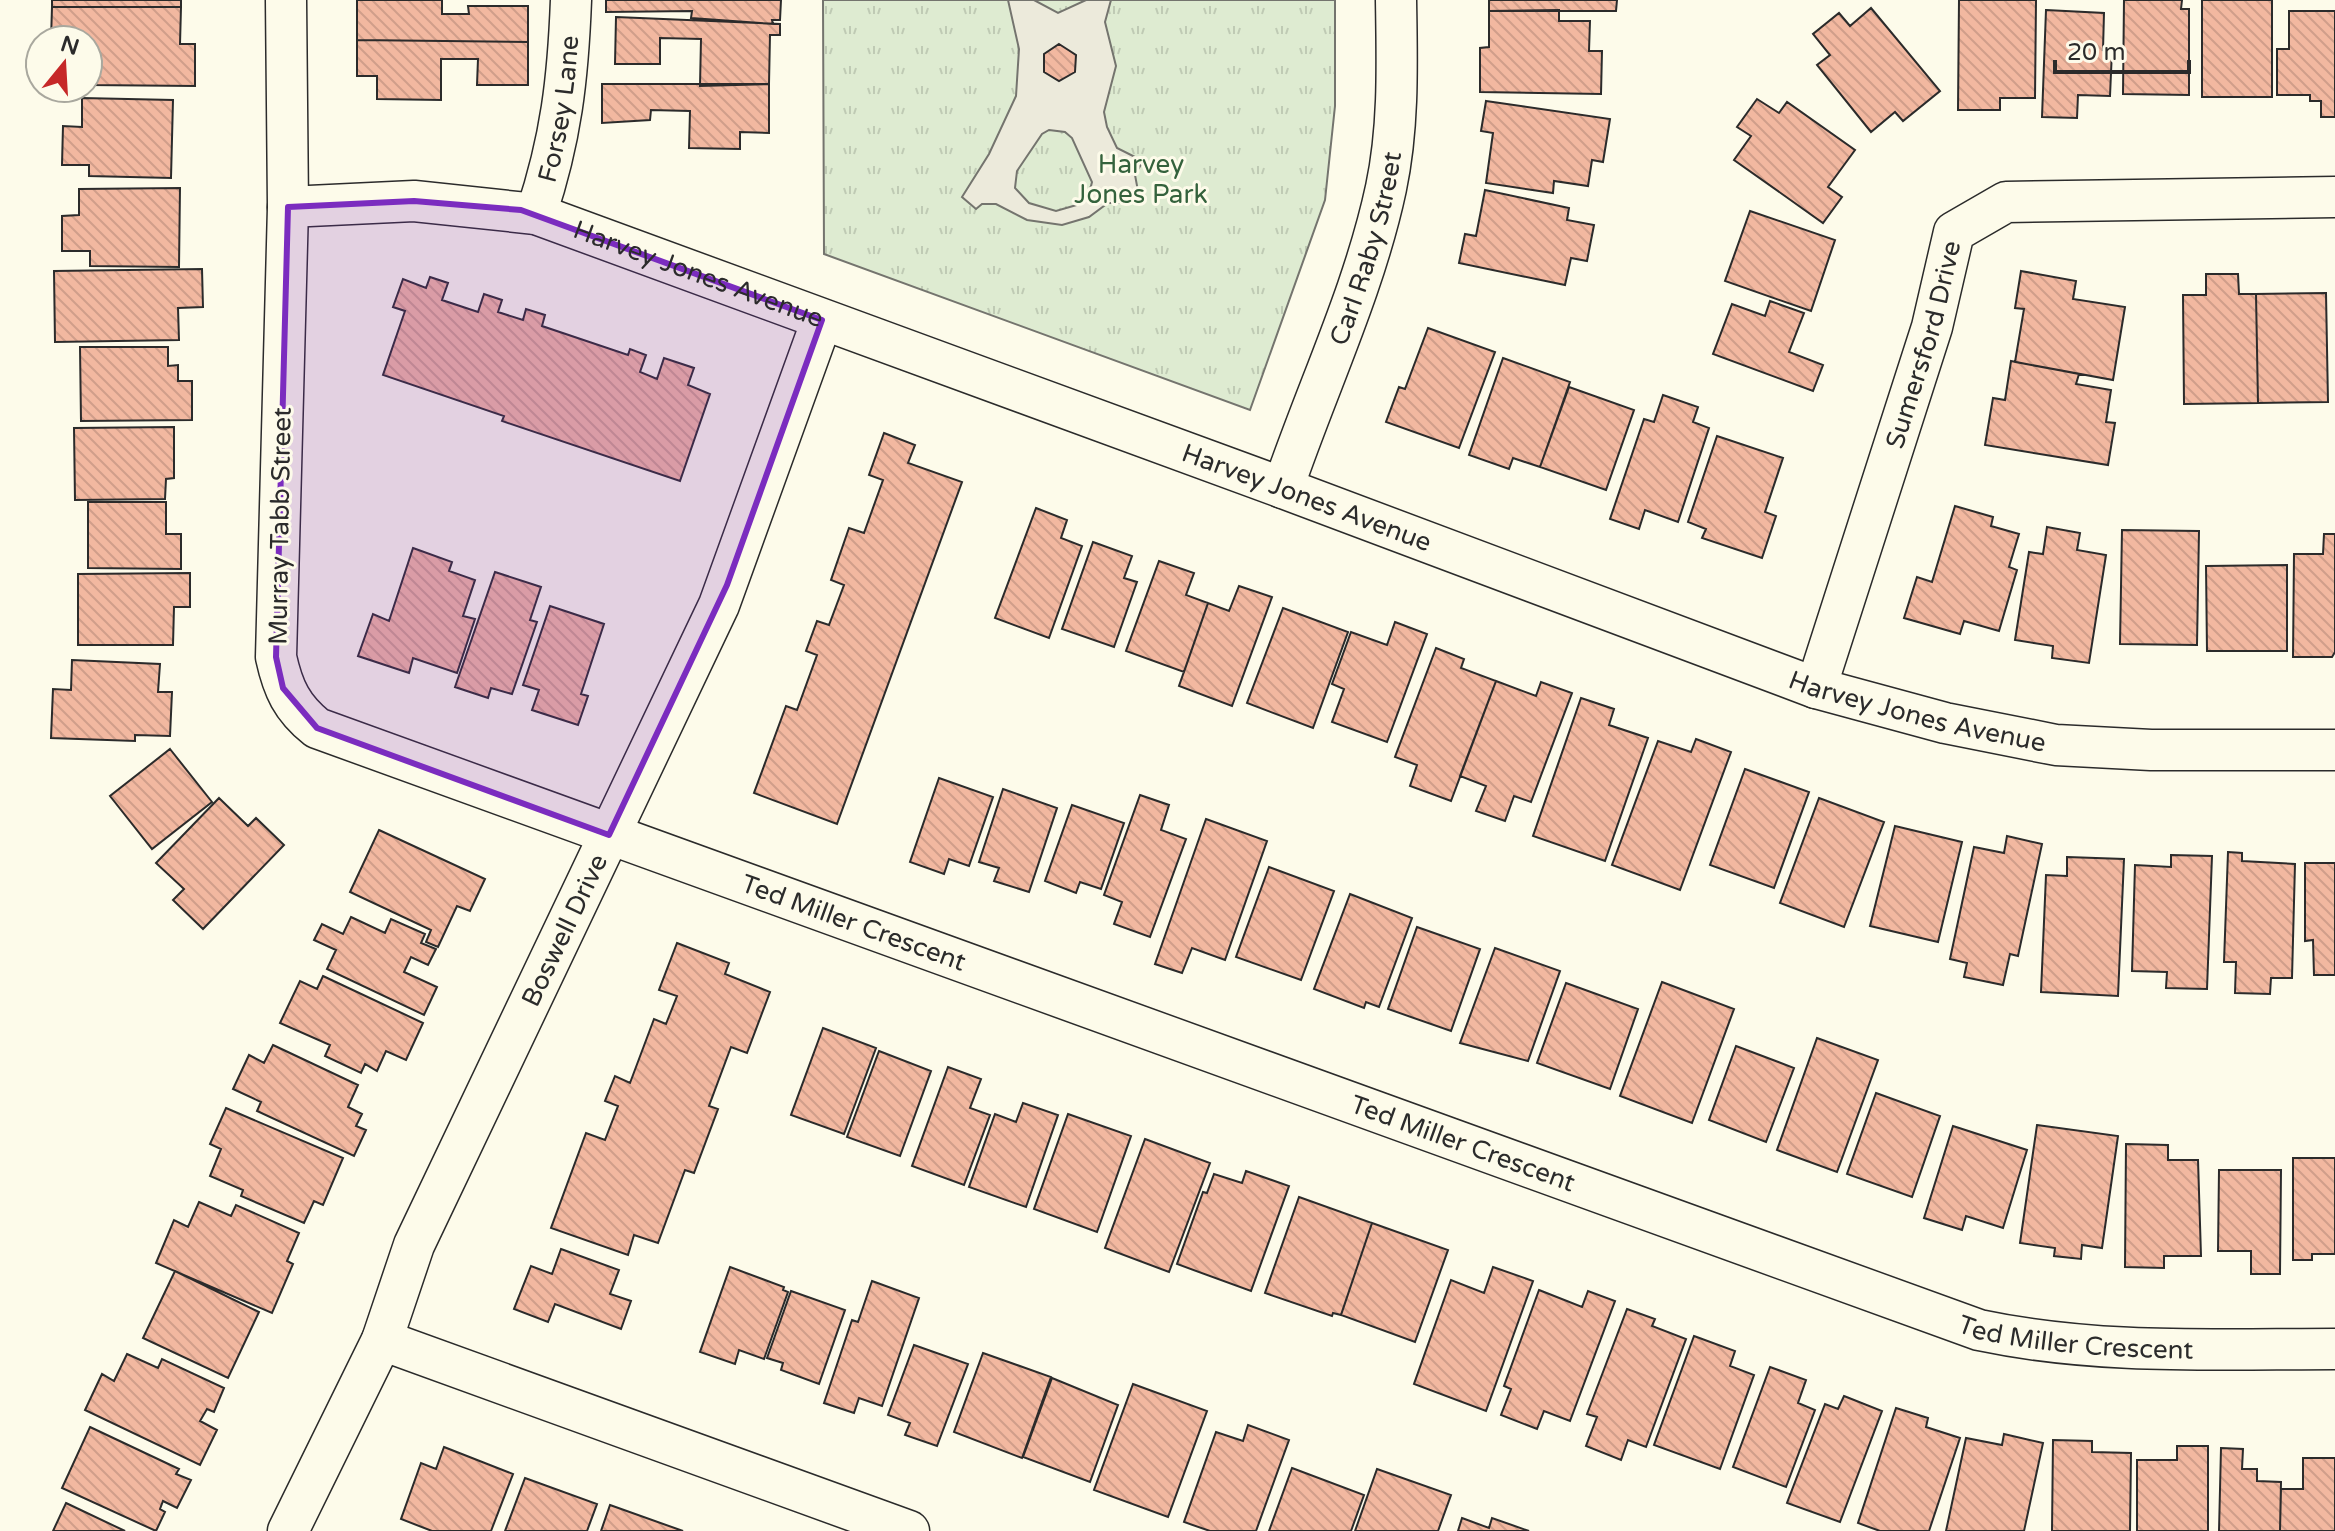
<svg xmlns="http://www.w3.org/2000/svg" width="2335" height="1531" font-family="'Varela Round',sans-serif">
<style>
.grass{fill:url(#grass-tufts);stroke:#74746e;stroke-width:2}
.parking{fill:#eceadb;stroke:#74746e;stroke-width:2;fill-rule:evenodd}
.building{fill:url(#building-back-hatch);stroke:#2b2b2b;stroke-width:2}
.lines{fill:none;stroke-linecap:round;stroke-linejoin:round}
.street-casing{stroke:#2b2b2b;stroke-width:43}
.street{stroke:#fdfbea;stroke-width:40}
.marked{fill:#7b2cbf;fill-opacity:0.2;stroke:#7b2cbf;stroke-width:6;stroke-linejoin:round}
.labels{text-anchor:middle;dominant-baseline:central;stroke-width:6;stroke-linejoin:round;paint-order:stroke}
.street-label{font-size:26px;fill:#2b2b2b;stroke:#fdfbea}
.park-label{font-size:26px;fill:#34623c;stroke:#fdfbea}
</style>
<defs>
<pattern id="grass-tufts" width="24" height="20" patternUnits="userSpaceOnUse" patternTransform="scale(2)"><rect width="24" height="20" fill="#deebd1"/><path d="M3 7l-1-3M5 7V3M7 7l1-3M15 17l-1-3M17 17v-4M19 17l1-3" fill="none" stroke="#bfcab4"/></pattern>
<pattern id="building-back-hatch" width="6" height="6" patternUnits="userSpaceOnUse" patternTransform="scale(2)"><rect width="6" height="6" fill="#f2b8a0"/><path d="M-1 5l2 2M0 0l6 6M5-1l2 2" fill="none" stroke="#d09e8a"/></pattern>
</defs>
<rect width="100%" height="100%" fill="#fdfbea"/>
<path class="grass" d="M823,0h512v106l-10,94 -75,210 -426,-156z"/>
<path class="parking" d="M1008,0h26l24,13 28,-13h25l-6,22 11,44 -12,46 3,15 10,21 26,13 -8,14 3,16 -15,12h-15l-19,14 -27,8 -35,-5 -31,-16h-14l-6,5 -14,-12 27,-43 27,-58 3,-47zM1049,130l16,2 7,6 20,44 -4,16 -8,6 -24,7 -27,-8 -14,-15 2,-17 25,-37z"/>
<path class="building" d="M52,0h129v7h-129z
M357,0h85v14h27l-1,-8h60v36l-171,-2z
M606,0h175l-1,20h-8l1,4 -82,-6 1,-7 -86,1z
M1489,0h128l-1,11h-127z
M1959,0h77l-1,98h-35v12h-42z
M2124,0h58l-1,9h8v86l-66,-1z
M2202,0h70v97h-70z
M52,7h129l-1,37h15v42l-107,-1v-45h-37z
M1871,8l69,83 -37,30 -8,-9 -24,20 -54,-67 13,-10 -17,-21 26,-21 11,13z
M1559,10v11h31l-1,30h13l-1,43 -121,-2v-44l9,-1v-36z
M2046,10l58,3 -1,37h9l-2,46 -32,-1 -1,23 -35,-1z
M2289,11h46v106h-14v-16h-11v-6h-33v-46h12z
M616,17l164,7v11h-10l-1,49 -69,2 1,-47 -41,-1v26h-45z
M357,40l171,2v43h-51l1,-26h-37v41l-64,-1v-23h-20z
M1059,44l17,11 -1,17 -16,9 -15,-9v-18z
M602,84h167v49l-29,-1v17l-51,-1 1,-37 -39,-1 -1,10 -48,3z
M82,98l91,2 -2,78 -82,-2v-11h-27l1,-39 19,1z
M1757,99l22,14 8,-11 68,48 -27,37 14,10 -19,26 -89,-63 17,-24 -14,-9z
M1486,101l124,18 -7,43 -11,-2 -4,26 -34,-5 -1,12 -67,-10 7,-50 -12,-2z
M180,188l-1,79 -89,-1v-15h-28v-35l17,-1v-26z
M1485,190l84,18 -2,12 27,5 -7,36 -16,-3 -6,27 -106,-22 6,-29 11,2z
M1750,211l85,29 -24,71 -86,-30z
M202,269l1,38 -25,1 1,32 -124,2 -1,-71z
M2021,271l55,10 -3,18 52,8 -12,73 -98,-18 9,-53 -9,-1z
M2206,274h32l1,20h17l2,109 -74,1 -1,-109h23z
M430,277l18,6 -6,17 36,12 6,-18 18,6 -4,12 25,8 3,-11 19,6 -3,11 86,29 2,-6 16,6 -6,17 17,7 7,-21 30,10 -6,17 22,9 -30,87 -178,-60 2,-5 -121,-41 22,-64 -12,-4 10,-28 23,9z
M2326,293l2,109 -70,1 -2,-109z
M1770,301l34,12 -15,39 34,13 -10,26 -100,-37 19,-50 33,12z
M1428,328l67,24 -36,96 -73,-26 13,-35 6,2z
M80,347h88v19l10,-1v16h14v39l-111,1z
M1503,358l67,24 -30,85 -27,-9 -4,11 -40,-14z
M2011,361l68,13 -3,10 35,6 -5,32 9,1 -7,42 -123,-20 8,-47 12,2z
M1569,387l65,23 -28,80 -66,-23z
M1663,395l35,12 -5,15 16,6 -31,94 -33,-12 -6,19 -29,-10 34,-100 10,3z
M174,427v51l-8,1 -1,20 -90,1 -1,-72z
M884,433l31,12 -7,18 54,19 -125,342 -83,-31 32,-87 11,4 20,-55 -11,-4 11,-30 12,4 15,-40 -13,-5 18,-52 15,5 19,-53 -14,-5z
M1717,436l66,22 -18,54 11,4 -14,42 -60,-20 4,-9 -18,-7z
M88,502h78v32h15v35l-93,-1z
M1955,506l38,11 -2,9 28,8 -10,33 8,3 -18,61 -35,-10 -4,13 -56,-16 13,-41 15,5z
M1036,508l31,12 -6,18 21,8 -33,92 -54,-20z
M2047,527l33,6 -3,17 29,5 -17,108 -37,-5 1,-12 -38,-6 14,-88 14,2z
M2122,530l77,1 -2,114 -77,-1z
M2324,534h11v118l-3,5h-39l1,-103h29z
M1093,542l39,14 -8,22 13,4 -23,65 -52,-18z
M413,548l39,14 -3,9 26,9 -12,36 12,3 -18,54 -44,-15 -4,15 -51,-17 15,-42 16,7z
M1159,561l35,12 -8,22 22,8 -24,69 -58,-21z
M2287,565v86h-80l-1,-85z
M495,572l46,15 -11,33 7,2 -25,72 -21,-6 -3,10 -33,-11z
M190,573v34h-16l-1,38h-95v-71z
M1239,586l33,11 -40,109 -53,-20 29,-83 21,8z
M550,606l54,18 -23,70 7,2 -10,29 -46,-15 7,-20 -16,-5z
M1283,608l65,24 -35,96 -66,-25z
M1395,622l32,12 -40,108 -55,-20 12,-33 -12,-5 19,-52 36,13z
M1436,648l28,11 -3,9 35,13 -45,120 -41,-15 7,-21 -22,-8z
M72,660l88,4 -2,28h14l-2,44 -35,-1v6l-84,-3 2,-49 18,1z
M1496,681l40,15 5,-14 31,11 -41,109 -17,-6 -9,25 -29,-10 10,-25 -26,-10z
M1581,698l33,11 -5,16 39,13 -43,123 -72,-25z
M1696,739l35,13 -51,138 -68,-25 46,-124 33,11z
M170,749l42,53 -60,47 -42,-53z
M1745,769l64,23 -35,96 -64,-23z
M939,778l54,19 -24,69 -20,-7 -5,15 -34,-12z
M1003,789l54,19 -28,84 -35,-11 5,-13 -20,-6z
M1140,795l29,10 -8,25 25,9 -36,98 -36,-13 8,-22 -18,-7z
M219,798l29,28 8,-8 28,27 -81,84 -30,-29 11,-11 -28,-26z
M1819,798l65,24 -40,105 -64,-24z
M1072,805l52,18 -23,66 -21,-7 -4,11 -31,-12z
M1206,819l61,22 -42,119 -33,-12 -10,25 -27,-9z
M1895,826l67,16 -24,100 -68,-16z
M379,830l106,49 -15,32 -13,-5 -19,41 -12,-5 5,-12 -81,-38z
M2007,836l35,8 -24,112 -8,-2 -7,31 -39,-8 3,-14 -17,-4 24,-112 30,6z
M2228,852l14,1v8l53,3 -3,114h-21l-1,16 -35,-1 1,-31h-12z
M2171,855l41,1 -5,133 -41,-1 1,-16 -35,-1 3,-106 36,2z
M2067,857l57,2 -6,137 -77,-4 5,-117 21,1z
M2305,863h30v112h-21l-1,-35 -8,1z
M1269,867l65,24 -33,89 -65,-23z
M1350,894l62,24 -33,89 -13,-5 -2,6 -50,-19z
M351,917l34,16 6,-14 34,15 -4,9 15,6 -8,16 -17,-8 -7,15 33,15 -13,28 -97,-46 9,-19 -22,-10 8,-16 21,10z
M1417,927l63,22 -29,82 -63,-22z
M677,943l52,20 -4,11 45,18 -23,61 -16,-6 -22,59 9,3 -24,64 -9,-3 -27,73 -24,-8 -6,20 -77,-27 35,-95 19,7 13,-34 -13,-5 10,-25 15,7 24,-64 12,5 11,-28 -18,-6z
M1495,948l65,23 -32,90 -68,-18z
M323,976l100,47 -17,37 -20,-9 -9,20 -12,-7 -4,9 -36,-17 5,-11 -50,-22 20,-42 17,8z
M1662,982l72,27 -42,114 -72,-27z
M1566,983l72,26 -28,80 -73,-26z
M823,1028l53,20 -32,86 -53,-19z
M1817,1038l61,22 -41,112 -60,-22z
M273,1045l85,40 -10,22 14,7 -6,12 10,4 -12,26 -97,-45 4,-9 -28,-13 16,-34 15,8z
M1736,1046l58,22 -28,74 -57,-22z
M879,1051l52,20 -31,85 -53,-19z
M948,1067l33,12 -11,29 20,7 -26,70 -52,-19z
M1876,1093l64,23 -28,81 -65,-23z
M1023,1103l35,12 -32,92 -57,-20 26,-73 21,8z
M226,1108l117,50 -20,47 -9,-4 -10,22 -63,-27 2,-6 -33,-14 11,-27 -11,-5z
M1068,1114l63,22 -34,96 -63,-23z
M2037,1125l81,11 -16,112 -20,-3 -1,14 -27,-3 1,-8 -35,-5z
M1953,1126l74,24 -24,78 -37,-12 -4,14 -38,-12z
M1145,1139l65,24 -41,109 -64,-24z
M2126,1144l42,1v15h30l3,96h-37v12l-39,-1z
M2293,1158h42v96h-23v6h-19z
M2219,1170h62l-1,104h-29v-23h-33z
M1246,1171l43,15 -38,105 -74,-27 26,-72 4,1 7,-19 28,9z
M1299,1197l73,26 -31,92 -8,-2 -1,3 -67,-23z
M199,1202l32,14 5,-11 63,28 -12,28 6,3 -21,49 -116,-50 18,-43 14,7z
M1372,1223l76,27 -33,92 -74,-27z
M561,1249l58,21 -9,24 21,7 -10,28 -66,-25 -7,18 -34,-13 17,-43 21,8z
M730,1267l54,20 -1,3 5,2 -24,67 -25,-9 -4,14 -35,-12z
M1493,1267l40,14 -47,130 -72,-27 37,-104 33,13z
M175,1271l84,41 -31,66 -85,-40z
M872,1281l47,17 -37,108 -23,-8 -5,15 -30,-10 28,-83 6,2z
M1539,1290l43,17 6,-16 27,10 -45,120 -26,-10 -7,18 -36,-14 10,-26 -7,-3z
M791,1291l54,19 -26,74 -38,-14 2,-7 -16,-5z
M1627,1309l28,10 -3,7 34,13 -40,108 -18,-7 -7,20 -35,-14 11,-29 -10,-3z
M1694,1336l41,15 -5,15 24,9 -34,94 -66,-24z
M914,1345l54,19 -31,82 -32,-11 5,-12 -22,-8z
M983,1353l68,24 -29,81 -68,-26z
M127,1354l31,14 4,-9 62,29 -10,24 -7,-3 -7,12 17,9 -17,35 -115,-55 17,-36 12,7z
M1770,1367l36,13 -8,23 17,7 -29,77 -53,-20z
M1052,1378l66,27 -28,77 -67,-25z
M1133,1384l74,27 -39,106 -74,-27z
M1844,1396l38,15 -42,111 -53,-19 38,-99 13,5z
M1896,1408l32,10 -2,9 34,11 -31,93h-49l-22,-8z
M1248,1425l41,15 -33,91h-46l-26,-9 32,-90 27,9z
M90,1427l89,42 -3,5 15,6 -14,28 -14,-7 -3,8 5,3 -9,19 -94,-43z
M2004,1434l39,9 -19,88h-78l20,-93 36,7z
M2053,1440l39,1v11l39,1 -1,78h-78z
M2177,1446h31v85h-71v-71h40z
M444,1447l69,27 -22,57h-59l-31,-12 20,-56 15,6z
M2221,1448l22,1 -1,20h15v12l24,1 -1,49h-61z
M2303,1458h32v73h-55l1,-42h22z
M1292,1468l72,27 -13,36h-82z
M1377,1469l74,26 -13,36h-83z
M525,1478l72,26 -10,27h-82z
M66,1503l59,28h-72z
M610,1505l73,26h-82z
M1462,1518l27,10 3,-10 37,13h-71z"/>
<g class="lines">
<defs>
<g id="street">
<path id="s1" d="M286,0l2,207 -12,450c7,32 16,51 41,71l1662,602c119,25 236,19 356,19"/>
<path id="s2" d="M288,207l126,-6 122,13 747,274 533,200 129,35 111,22 95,5h184"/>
<path id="s3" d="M536,214c25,-75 32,-135 35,-214"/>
<path id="s4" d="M1283,488c34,-100 81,-197 103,-300 13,-61 11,-125 10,-188"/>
<path id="s5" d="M1816,688l116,-361 22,-95 52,-30 329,-5"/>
<path d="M382,1340l527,191"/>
<path id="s6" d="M288,1531l94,-191 32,-95 305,-640 103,-285"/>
</g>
</defs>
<use href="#street" class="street-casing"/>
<use href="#street" class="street"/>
</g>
<path class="marked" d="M414,201l107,9 301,110 -95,265 -118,250 -292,-107 -34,-40 -7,-31 12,-450z"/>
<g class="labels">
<g class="street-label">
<text stroke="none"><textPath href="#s3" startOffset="108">Forsey Lane</textPath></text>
<text stroke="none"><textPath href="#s4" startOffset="254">Carl Raby Street</textPath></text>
<text stroke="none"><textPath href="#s2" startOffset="422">Harvey Jones Avenue</textPath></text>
<text stroke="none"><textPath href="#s5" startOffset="360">Sumersford Drive</textPath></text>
<text stroke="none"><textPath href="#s2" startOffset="1070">Harvey Jones Avenue</textPath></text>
<text transform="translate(280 526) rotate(-89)">Murray Tabb Street</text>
<text stroke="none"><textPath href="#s2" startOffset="1718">Harvey Jones Avenue</textPath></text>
<text stroke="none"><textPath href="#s1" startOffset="1312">Ted Miller Crescent</textPath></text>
<text stroke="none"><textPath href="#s6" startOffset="662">Boswell Drive</textPath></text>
<text stroke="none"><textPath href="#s1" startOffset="1960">Ted Miller Crescent</textPath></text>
<text stroke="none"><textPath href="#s1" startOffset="2606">Ted Miller Crescent</textPath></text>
</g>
<g class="park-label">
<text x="1141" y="164">Harvey<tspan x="1141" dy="30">Jones Park</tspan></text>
</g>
</g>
<g transform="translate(64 64) rotate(18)"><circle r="38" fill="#fdfbea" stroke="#a9a89e" stroke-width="2"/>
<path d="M0-6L14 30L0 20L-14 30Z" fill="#c62828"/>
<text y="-12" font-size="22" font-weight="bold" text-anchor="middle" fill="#2b2b2b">N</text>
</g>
<path d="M2055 60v12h134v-12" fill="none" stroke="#2b2b2b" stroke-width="4"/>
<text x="2067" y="60" font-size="24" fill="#2b2b2b" stroke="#fdfbea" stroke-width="6" paint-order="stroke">20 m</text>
</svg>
